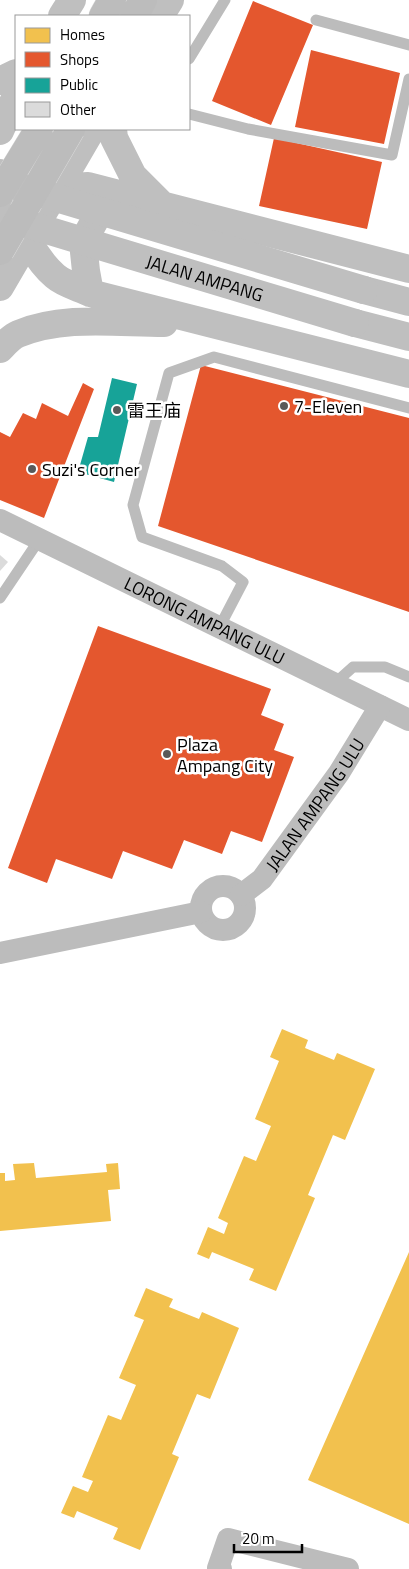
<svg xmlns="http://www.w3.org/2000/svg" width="409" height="1569" font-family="'Titillium Web','Noto Sans SC',sans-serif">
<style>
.homes{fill:#f2c14e}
.shops{fill:#e4572e}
.public{fill:#17a398}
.building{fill:#dbdbdb}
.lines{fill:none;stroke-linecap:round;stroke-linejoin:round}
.highway-casing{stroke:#dbdbdb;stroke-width:29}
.lane{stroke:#bcbcbc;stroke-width:11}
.street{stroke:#bcbcbc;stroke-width:22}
.secondary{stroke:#bfbfbf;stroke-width:28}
.highway{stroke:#bcbcbc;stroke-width:28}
.highway-bridge-casing{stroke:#dbdbdb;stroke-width:29;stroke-linecap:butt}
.secondary-bridge{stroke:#bfbfbf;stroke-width:28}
.highway-bridge{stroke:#bcbcbc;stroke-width:28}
.poi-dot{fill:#595959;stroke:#fff;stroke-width:2}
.labels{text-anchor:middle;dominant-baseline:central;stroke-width:5;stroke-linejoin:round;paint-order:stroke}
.street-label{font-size:18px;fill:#000;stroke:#fff}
.poi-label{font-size:18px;fill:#000;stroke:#fff;text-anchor:start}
</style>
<rect width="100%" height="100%" fill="#fff"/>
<path class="homes" d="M224,382l28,7 -1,3 57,14v-2l24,7 2,-9 41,11 -3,9 37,9v73l-105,-26 -2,8 -24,-5 1,-4 -9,-2 1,-3 -9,-2 2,-4 -8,-2 -2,7 -24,-6 6,-20 -16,-4 -4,14 -10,-3z
M282,1029l26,11 -3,8 29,12 3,-7 38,16 -30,71 -12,-5 -25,60 7,3 -39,93 -27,-11 5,-11 -42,-17 -3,7 -12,-5 11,-27 16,7 4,-11 -10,-5 26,-62 12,5 15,-35 -16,-7 24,-58 -9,-4z
M34,1163l2,15 71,-6 -1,-8 12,-1 2,26 -12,1 3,31 -111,10v-58h5v8l10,-1 -2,-16z
M409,1252v272l-101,-44z
M146,1288l27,11 -4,8 30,12 3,-7 37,16 -29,71 -13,-5 -25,60 7,3 -39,93 -27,-11 5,-11 -41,-17 -3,7 -13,-5 12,-27 15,6 5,-11 -11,-4 26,-62 13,5 15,-35 -17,-7 25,-58 -10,-4z"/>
<path class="shops" d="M253,1l60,24 -42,100 -59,-24z
M311,50l89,23 -16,71 -89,-17z
M274,138l108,24 -15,67 -108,-23z
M201,365l208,53v194l-251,-86z
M83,383l11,6 -50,129 -44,-18v-68l10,5 13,-24 13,6 6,-16 26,13z
M98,626l173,63 -10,26 23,9 -10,26 20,7 -32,85 -31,-11 -9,23 -38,-14 -12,29 -49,-18 -11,28 -56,-20 -9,24 -39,-15z"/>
<path class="public" d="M112,378l25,6 -23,98 -36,-10 10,-35h10z"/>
<path class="building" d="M0,555l8,7 -8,9z"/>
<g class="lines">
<defs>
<path id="highway" d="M103,16l9,-16
M134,16l9,-16"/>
</defs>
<use href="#highway" class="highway-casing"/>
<path class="lane" d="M316,20l93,25
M189,59l36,-59
M189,114l59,15 144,26 17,-76
M0,598l39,-58
M219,628l24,-46 -21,-16 -80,-29 -9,-32 36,-132 45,-16 195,51
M334,684l19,-17h32l24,10"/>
<g class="street">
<path id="s1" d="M0,520l409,200"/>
<circle cx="223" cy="908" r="22"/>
<path id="s2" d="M241,895l21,-16 77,-106 41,-67"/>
<path d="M0,953l201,-41"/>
<path d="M221,1569l-3,-1 10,-29 120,30"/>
</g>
<path class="secondary" d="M62,16l10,-16
M160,16l10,-16
M0,81l16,-8
M113,129l1,9 19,38 28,28
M0,131l16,-35
M0,173c16,35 25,77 55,103 9,8 25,12 35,17l319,81
M31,200l26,-12 31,-2 321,83
M0,287l92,-158
M364,290l45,12
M90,293l-4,-22 -2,-19 5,-21 12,-22 17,-11
M355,323l54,14
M0,349c5,-5 11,-12 18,-15 45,-19 99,-11 146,-11"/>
<use href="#highway" class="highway"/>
<defs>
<path id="highway-bridge" d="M0,193l39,-64
M0,251l71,-122"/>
</defs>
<use href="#highway-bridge" class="highway-bridge-casing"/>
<g class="secondary-bridge">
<path d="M13,185l351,105"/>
<path id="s3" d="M0,216l355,107"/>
</g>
<use href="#highway-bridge" class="highway-bridge"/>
</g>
<g class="poi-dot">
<circle cx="284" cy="406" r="5"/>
<circle cx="117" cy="410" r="5"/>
<circle cx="32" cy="469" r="5"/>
<circle cx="167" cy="754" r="5"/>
</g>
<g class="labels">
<g class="street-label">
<text stroke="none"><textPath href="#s3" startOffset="214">JALAN AMPANG</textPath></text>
<text stroke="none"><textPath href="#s1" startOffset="228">LORONG AMPANG ULU</textPath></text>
<text stroke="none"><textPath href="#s2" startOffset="118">JALAN AMPANG ULU</textPath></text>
</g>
<g class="poi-label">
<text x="294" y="406">7-Eleven</text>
<text x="127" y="410">雷王庙</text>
<text x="42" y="469">Suzi's Corner</text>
<text x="177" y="744">Plaza<tspan x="177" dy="21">Ampang City</tspan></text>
</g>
</g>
<rect x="15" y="15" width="175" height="115" fill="#ffffff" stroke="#999999"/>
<rect x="25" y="28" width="25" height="15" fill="#f2c14e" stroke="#999999"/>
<text x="60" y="40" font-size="15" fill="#000000">Homes</text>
<rect x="25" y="52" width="25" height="15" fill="#e4572e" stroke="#999999"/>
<text x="60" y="65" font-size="15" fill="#000000">Shops</text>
<rect x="25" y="78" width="25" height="15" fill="#17a398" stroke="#999999"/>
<text x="60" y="90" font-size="15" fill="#000000">Public</text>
<rect x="25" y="102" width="25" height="15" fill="#dbdbdb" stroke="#999999"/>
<text x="60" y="115" font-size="15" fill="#000000">Other</text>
<path d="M234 1544v8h68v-8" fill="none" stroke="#000000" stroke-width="2.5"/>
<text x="242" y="1544" font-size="15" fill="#000000" stroke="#ffffff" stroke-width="4" paint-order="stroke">20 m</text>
</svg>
